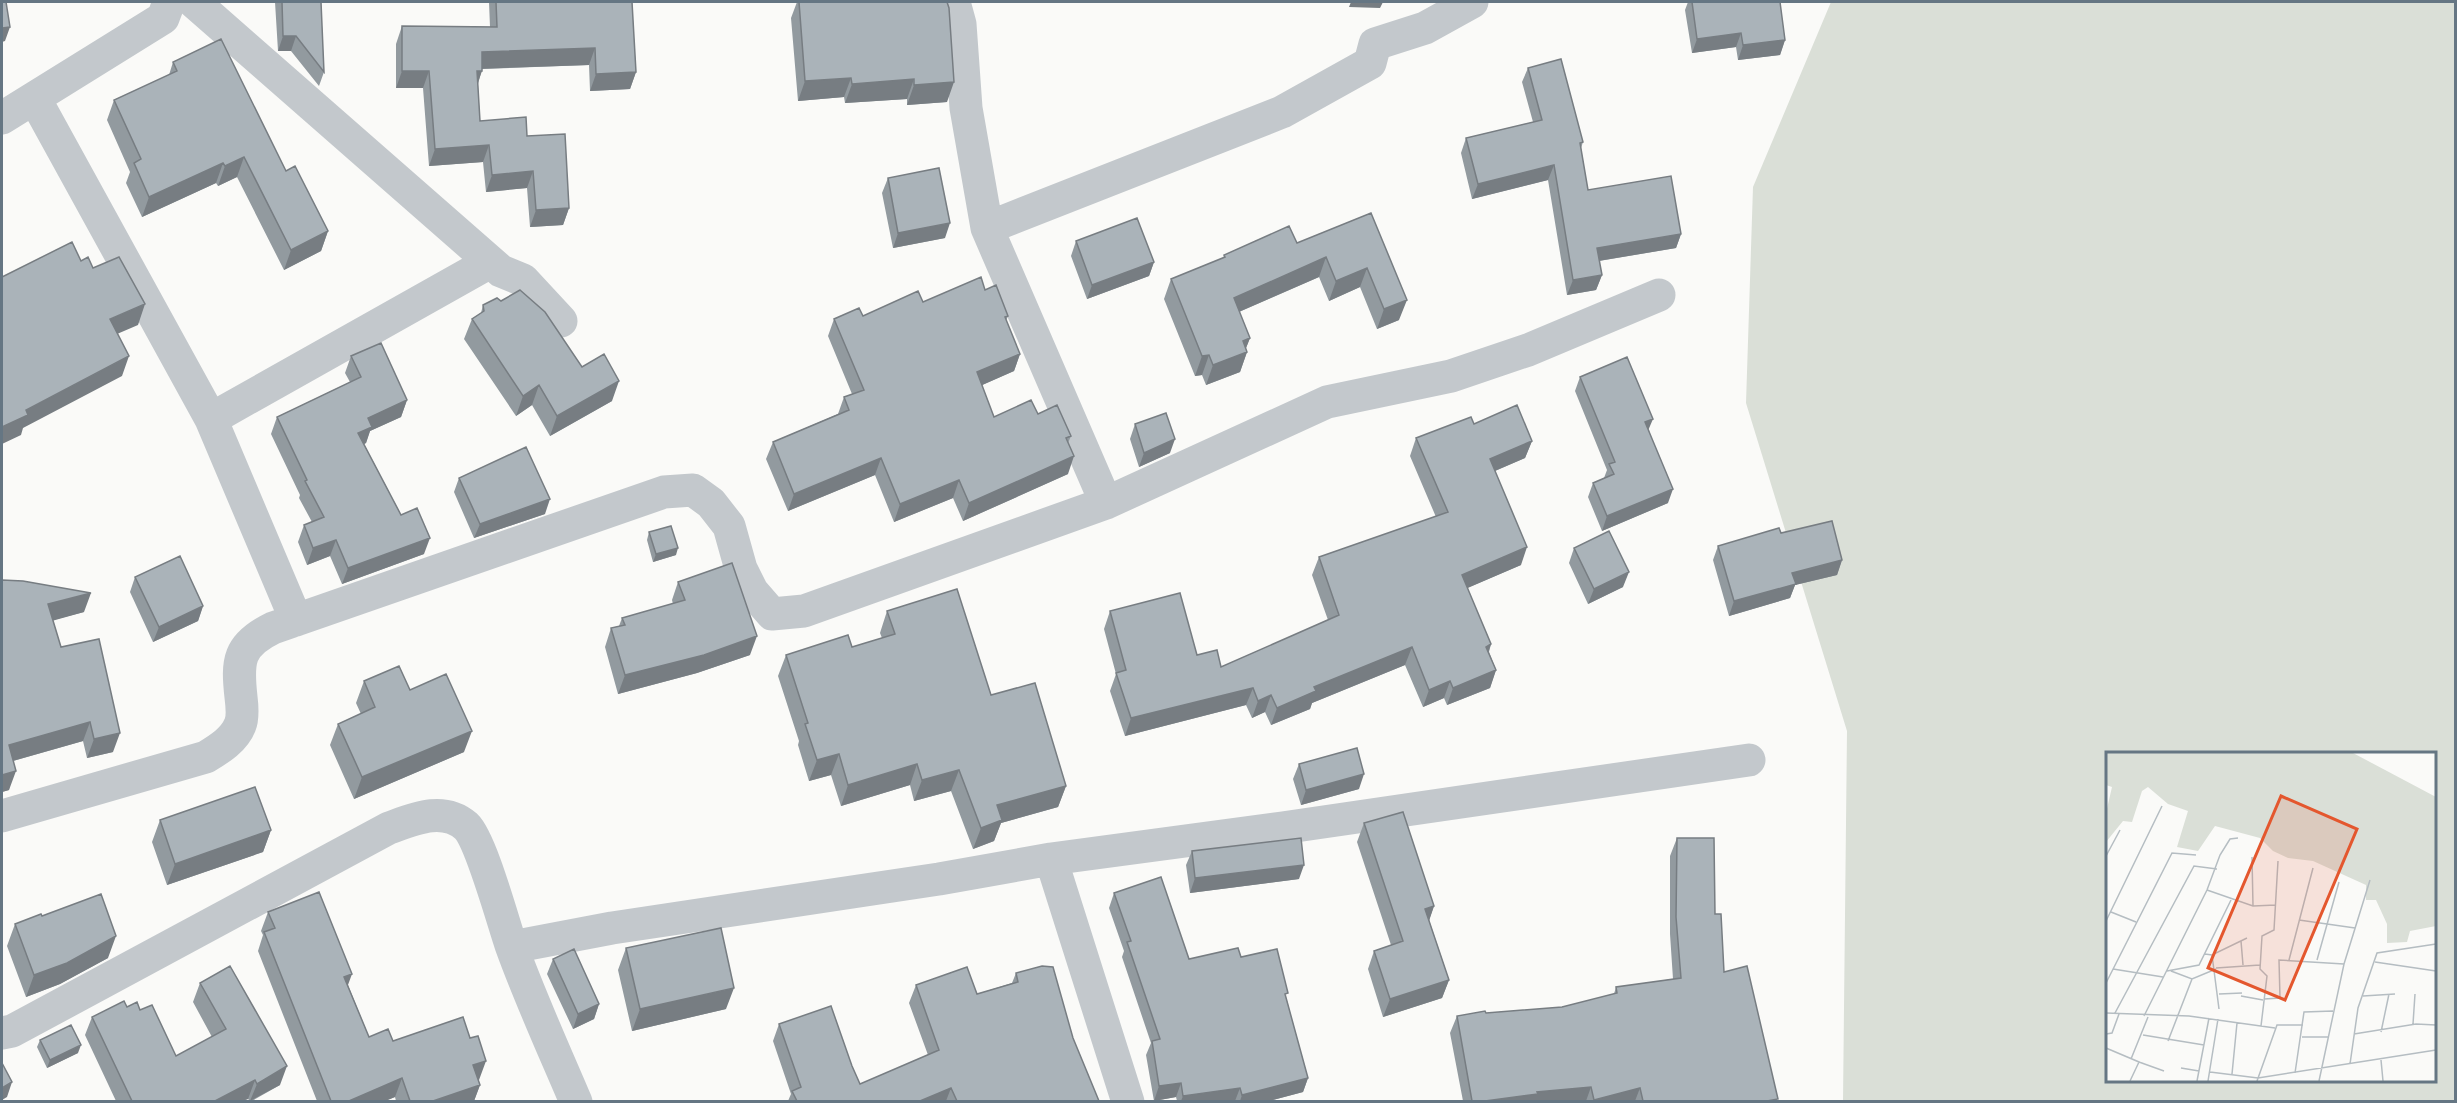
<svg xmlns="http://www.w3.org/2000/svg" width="2457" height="1103" font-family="'Alegreya Sans',sans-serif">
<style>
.green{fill:#dadfd7;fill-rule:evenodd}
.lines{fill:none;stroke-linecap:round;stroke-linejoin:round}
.minor{stroke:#c3c8cc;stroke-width:33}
.wall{fill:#929a9f}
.shaded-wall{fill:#777d82}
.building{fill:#aab3b9;stroke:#777d82;stroke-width:1.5}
.inset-road{fill:none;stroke:#b5bdc2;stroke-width:1.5}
.view{fill:#e4572e;fill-opacity:0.15;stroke:#e4572e;stroke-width:3}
.inset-edge{fill:none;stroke:#657683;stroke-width:3}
</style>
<rect width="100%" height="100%" fill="#fafaf8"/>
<path class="green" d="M1831,2h624v1099h-612l4,-370 -101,-328 7,-216zM2108,754h326v326h-326z"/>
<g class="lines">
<path class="minor" d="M194,2l307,269 22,9 38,41
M954,2l6,22 6,84 21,120 119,275
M35,99l176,320 85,201
M2,118l161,-100 6,-16
M987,228l295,-116 88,-49 5,-19 50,-16 47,-26
M211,419l279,-157
M2,816l204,-59c13,-8 28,-17 34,-32 3,-7 2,-20 1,-28 -4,-36 -3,-52 32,-69l391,-136 29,-2 18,13 18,23 12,43 11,22 20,23 32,-3 302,-108 221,-101 124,-26 77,-26 131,-55
M1051,859l77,243
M512,947l100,-19 327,-49 112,-20 231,-31 467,-68
M2,1033l10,-2 377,-203c25,-9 54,-22 77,-2 15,14 37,96 45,119 19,53 43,105 65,157"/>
</g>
<path class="wall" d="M275,2h46l3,70 -5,14 -28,-35h-13z
M489,2h143l4,70 -6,17 -40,2 -1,-26 -107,4 -4,15 2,37 47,15 42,72 -6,17 -33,2 -3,-39 -41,4 -3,-30 -54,4 -6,-78h-27v-44l6,-18 88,1z
M797,2h150v100l-40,3v-6l-62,4 -1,-6 -46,4 -7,-83z
M1688,2h92l5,38 -5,15 -42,5 -2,-13 -44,6 -7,-43z
M173,62l113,109 42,60 -7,20 -37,19 -47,-93 -19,9 -2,-3 -74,34 -16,-34 4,-11 -23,-52 7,-20 55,-25z
M1528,68l55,74 -2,6 7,42 93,44 -5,14 -77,13 3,14 -6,15 -29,5 -19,-115 -76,19 -11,-46 5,-15 67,-16 -11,-40z
M888,178l57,60 -52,10 -11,-55z
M1371,213l28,107 -22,9 -17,-42 -31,14 -10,-24 -80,35 11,26 -4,10 1,4 -7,20 -34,13 -4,-10 -7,1 -31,-77 7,-20 52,-21 1,-3 73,-12z
M1076,241l78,21 -5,14 -62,23 -16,-43z
M985,290l23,26 -2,5 14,33 -6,17 -32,14 12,32 44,-3 33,22 -3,7v31l-105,47 -10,-23 -59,24 -19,-47 -87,36 -22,-52 7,-17 65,-28 6,-17 8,-3 -24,-58 6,-17 29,-3 60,-14z
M483,305l99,62 30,34 -62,35 -18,-31 -16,11 -52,-77 8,-20 9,-6z
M351,356l56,44 -6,17 -31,14 -4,12 -2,1 37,71 23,39 -82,30 -12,-28 -23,9 -9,-23 6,-17 8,-3 -13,-24 1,-3 -29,-61 6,-17 73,-35 -5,-9z
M1580,377l69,53 19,73 -66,28 -14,-34 5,-14 11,-5 3,-8 -32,-79z
M1135,424l35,29 -31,14 -9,-28z
M1474,424l58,17 -7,17 -30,13 26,94 -54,23 24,56 -2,8 7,18 -6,18 -43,17 -3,-7 -21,9 -18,-42 -93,38 -2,6 -39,16 -6,-13 -13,6 -6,-13 -121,31 -15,-45 6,-17 -12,-45 6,-18 111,56 107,-47 -16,-45 7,-18 117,-40 -26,-61 6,-18z
M459,478l86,36 -71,24 -20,-46z
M649,532l27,23 -23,7 -6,-22z
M1781,533l61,27 -5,15 -42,10 -5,13 -61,18 -16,-56 5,-14z
M1574,548l49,39 -35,17 -19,-41z
M135,577l68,29 -5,15 -45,21 -23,-50z
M2,580l82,32 -31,8 8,27 52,105 -26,6 -4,-17 -70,20 -4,29 -7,2z
M678,582l72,73 -53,18 -79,21 -13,-47 6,-19 8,-2 3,-8 51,-14 -1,-4z
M887,611l104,84 75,91 -8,21 -57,16 -7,18 -21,8 -22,-58 -37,10 -4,-16 -69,21 -10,-31 -22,6 -11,-36 1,-4 -21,-65 8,-21 66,-8 30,-9 -2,-5z
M364,681l46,9 54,62 -110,47 -24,-54 8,-21 23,-10 -5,-11z
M1299,764l60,25 -58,16 -8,-26z
M160,820l111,10 -8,22 -96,33 -15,-43z
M1364,823l70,83 -5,14 20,60 -7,18 -59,19 -15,-48 6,-18 17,-6 -34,-103z
M1677,838l38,76 9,58 53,129h-314l-13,-68 7,-17 105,-9 52,-13 2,-7 57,-8 -3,-45v-78z
M1192,851l107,28 -109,14 -4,-28z
M1114,893l75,66 52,-2 45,40 22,81 -5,14 -34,9h-92l-1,-4 -22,4 -8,-46 5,-12 -29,-86 2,-6 -15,-43z
M268,912l80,73 21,52 24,4 86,39h-1l2,5 -6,16h-78l-1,-4 -10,4h-68l-59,-150 5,-16 -2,-4z
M42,916l66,42 -48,26 -34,13 -19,-51 8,-22z
M626,948l100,61 -94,22 -14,-61z
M553,959l46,45 -5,15 -21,10 -26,-55z
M1016,973l57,65 26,63h-311l3,-7 -18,-53 6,-17 73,42 8,18 68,-29 -19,-52 7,-18 61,9 35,-11z
M200,983l80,102 -28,16h-2l-2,-2 -6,2h-126l-31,-66 7,-18 35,-10 13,3 36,46 36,-19 -19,-35z
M40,1040l38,13 -31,15 -10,-21z"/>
<path class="shaded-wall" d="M1351,2h32l-3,6 -31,-1z
M10,27l-5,14 -3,1v-14z
M1741,33l-5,14 -44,6 5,-14z
M283,36h13l-5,15h-13z
M1785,40l-5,15 -42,5 5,-15z
M595,48l-6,17 -113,4 6,-17z
M402,71h27l-6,17h-27z
M477,71h5l-6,17z
M636,72l-6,17 -40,2 6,-17z
M851,78l-7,19 -46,4 7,-20z
M914,79l-7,20 -62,4 7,-19z
M954,82l-7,20 -40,3 7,-20z
M489,145l-6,17 -54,4 6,-17z
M244,157l-7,20 -19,9 7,-20z
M223,163l-7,20 -74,34 7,-20z
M1554,165l-6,15 -76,19 6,-15z
M533,171l-6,17 -41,4 6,-17z
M569,208l-6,17 -33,2 6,-17z
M950,223l-5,15 -52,10 5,-15z
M328,231l-7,20 -37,19 7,-20z
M1681,234l-5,14 -84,14 5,-14z
M1326,257l-7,20 -92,40 7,-19z
M1154,262l-5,14 -62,23 5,-14z
M1367,268l-7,19 -31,14 7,-20z
M1602,275l-6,15 -29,5 6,-15z
M1407,300l-8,20 -22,9 7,-20z
M145,304l-7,21 -35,15 7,-21z
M1250,338l-6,15 3,-1 -7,20 -34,13 7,-20 30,-24z
M1020,354l-6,17 -43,19 6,-18z
M1209,355l-7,20 -7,1 7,-20z
M129,356l-7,20 -99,52 -2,7 -19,9v-17l24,-17z
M619,381l-7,20 -62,35 7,-20z
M539,385l-7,20 -16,11 7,-20z
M407,400l-6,17 -31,14 -4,12 -14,7 6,-17 10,-15z
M1653,419l-6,14 -2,-11z
M1175,439l-5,14 -31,14 5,-14z
M1532,441l-7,17 -42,18 7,-17z
M1074,456l-6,18 -105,47 6,-18z
M881,458l-6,17 -87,36 6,-17z
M959,480l-6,18 -59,24 6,-18z
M1673,489l-5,14 -66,28 5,-15z
M550,499l-5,15 -71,24 6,-14z
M430,538l-6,16 -82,30 6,-16z
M336,540l-6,16 -23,9 6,-17z
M1527,547l-6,18 -65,28 6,-18z
M678,548l-2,7 -23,7 3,-8z
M1842,560l-5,15 -42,10 -5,13 -61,18 5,-15 58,-28z
M1629,572l-6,15 -35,17 6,-15z
M91,593l-7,19 -43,12 7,-20z
M203,606l-5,15 -45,21 6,-15z
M757,636l-7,19 -53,18 -79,21 7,-19z
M1491,644l-6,18 1,-15z
M1412,647l-7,18 -93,38 -2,6 -39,16 6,-17 37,-21z
M1496,670l-6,18 -43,17 6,-17z
M1450,681l-6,17 -21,9 6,-17z
M1253,688l-7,17 -121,31 6,-18z
M1271,695l-6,17 -13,6 6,-17z
M90,722l-7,19 -81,23 7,-19z
M472,731l-8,21 -110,47 8,-22z
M120,733l-7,19 -26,6 7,-19z
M839,754l-8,21 -22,6 8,-21z
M917,764l-7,21 -69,21 7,-21z
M959,770l-8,21 -37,10 8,-21z
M16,771l-7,19 -7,2v-17z
M1364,774l-5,15 -58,16 5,-15z
M1066,786l-8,21 -57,16 -7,18 -21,8 8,-21 16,-23z
M271,830l-8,22 -96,33 8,-21z
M1304,865l-5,14 -109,14 5,-15z
M1434,906l-6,18 -3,-15z
M116,936l-8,22 -48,26 -34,13 8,-22z
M352,974l-7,19 -1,-16z
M1449,980l-7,18 -59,19 7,-18z
M734,988l-8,21 -94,22 8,-22z
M599,1004l-5,15 -21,10 5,-15z
M81,1045l-3,8 -31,15 3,-8z
M486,1061l-7,19 -13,4 7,-19z
M287,1066l-7,19 -30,16 7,-17z
M402,1078l-7,19 -10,4h-36z
M1308,1078l-5,14 -34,9h-29l2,-6z
M255,1080l-7,19 -6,2h-27z
M12,1082l-5,15 -5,3v-12z
M1181,1083l-5,14 -22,4 5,-15z
M480,1085l-6,16h-41z
M1591,1087l-5,14h-101l52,-9z
M951,1088l-5,13h-26z
M1240,1088l-5,13h-54l2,-5z
M1640,1088l-5,13h-41v-1z"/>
<path class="building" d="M2,2h4l4,25 -8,1z
M282,2h39l3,70 -28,-36h-13z
M496,2h136l4,70 -40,2 -1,-26 -113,4v19h-5l3,50 46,-4 1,19 38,-2 4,74 -33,2 -3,-39 -41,4 -3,-30 -54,4 -6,-78h-27v-45l95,1z
M799,2h148l2,6 5,74 -40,3v-6l-62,5 -1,-6 -46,3z
M1692,2h88l5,38 -42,5 -2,-12 -44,6z
M221,39l65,132 9,-5 33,65 -37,19 -47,-93 -19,9 -2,-3 -74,34 -15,-34 7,-4 -27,-59 63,-29 -4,-9z
M1561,59l22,83 -3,1 8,47 83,-14 10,58 -84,14 5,27 -29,5 -19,-115 -76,19 -12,-46 76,-18 -14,-52z
M939,168l11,55 -52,10 -10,-55z
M1371,213l36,87 -23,9 -17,-41 -31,13 -10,-24 -92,41 16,40 -7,3 4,11 -34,13 -4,-10 -7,1 -31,-77 54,-22 -1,-2 65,-29 8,17z
M1137,218l17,44 -62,23 -16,-44z
M72,242l9,19 7,-4 5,11 26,-11 26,47 -35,15 19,37 -103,54 2,5 -26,12v-150z
M981,277l4,13 11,-5 12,31 -3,1 15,37 -43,18 17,45 37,-17 7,14 19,-9 14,31 -5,2 8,18 -105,47 -10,-23 -59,24 -19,-46 -87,36 -21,-52 76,-32 -5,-13 20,-7 -30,-71 25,-11 4,8 55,-25 5,11z
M520,290l25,22 37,55 22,-13 15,27 -62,35 -18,-31 -16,11 -51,-77 12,-8 -1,-6 14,-7 4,3z
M381,343l26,57 -39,18 4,9 -14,6 43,82 16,-7 13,30 -82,30 -12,-28 -23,8 -9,-23 20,-8 -19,-36 2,-1 -30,-63 84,-40 -10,-21z
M1627,357l26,62 -8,3 28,67 -66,27 -14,-33 21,-9 -5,-10 6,-2 -35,-85z
M1517,405l15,36 -42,18 37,88 -65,28 29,69 -5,3 10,23 -43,18 -3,-7 -21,9 -17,-43 -98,40 2,4 -39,17 -6,-13 -13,6 -5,-13 -122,30 -15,-45 10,-3 -16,-59 70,-18 17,62 20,-5 4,17 118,-52 -20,-58 129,-45 -32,-74 55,-21 3,7z
M1166,413l9,26 -31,14 -9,-29z
M526,447l24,52 -70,25 -21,-46z
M1832,521l10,39 -50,13 4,11 -62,17 -16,-55 61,-18 2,5z
M671,526l7,22 -22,6 -7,-22z
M1609,531l20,41 -35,17 -20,-41z
M180,556l23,50 -44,21 -24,-50z
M732,563l25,73 -53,19 -79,20 -14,-47 14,-3 -3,-7 63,-18 -7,-18z
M2,580l21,1 68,12 -43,11 13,43 38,-8 21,94 -26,6 -4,-17 -81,23 7,26 -14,4z
M957,589l34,106 44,-12 31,103 -69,19 5,15 -21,8 -22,-58 -37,10 -5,-16 -69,21 -9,-31 -22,6 -12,-36 3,-1 -22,-68 62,-20 4,12 43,-13 -8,-23z
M399,666l11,24 36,-16 26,57 -110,46 -24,-53 37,-17 -11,-26z
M1357,748l7,26 -58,16 -7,-26z
M255,787l16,43 -96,34 -15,-44z
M1403,812l31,94 -9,3 24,71 -59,19 -16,-48 29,-10 -39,-118z
M1301,838l3,27 -109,13 -3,-27z
M1677,838h37l1,76h6l3,58 23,-6 31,133 -11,2h-124l-3,-13 -46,12 -3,-13 -54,5 1,2 -53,7h-13l-15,-85 28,-5 1,2 76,-6 55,-14 -1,-6 65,-9 -5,-61z
M1161,877l28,82 49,-11 3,9 36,-8 11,44 -3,1 23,84 -66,17 -2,-7 -57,8 -2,-13 -22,3 -7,-45 8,-2 -33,-97 4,-1 -17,-48z
M319,892l33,82 -8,3 25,60 19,-8 5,12 70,-24 7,21 8,-2 8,25 -13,4 7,20 -47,16h-23l-8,-23 -53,23h-18l-67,-169 11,-4 -7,-16z
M101,894l15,42 -49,27 -33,12 -19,-51 26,-10 1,2z
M721,928l13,60 -94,21 -14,-61z
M574,949l25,55 -21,10 -25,-55z
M230,966l57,100 -30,18 -2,-4 -40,21h-83l-40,-84 32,-16 3,6 10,-5 3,8 12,-5 24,51 50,-27 -26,-46z
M1042,966l11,1 20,71 26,63h-142l-6,-13 -31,13h-123l-5,-10 9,-4 -22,-63 52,-18 21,60 8,18 79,-34 -23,-65 51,-18 10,27 41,-12 -2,-9z
M71,1025l10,20 -31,15 -10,-20z
M2,1063l10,19 -10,6z"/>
<g transform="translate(2106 752)">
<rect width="330" height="330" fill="#fafaf8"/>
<path d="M0,1h247l83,44v129l-26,5 -3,11 -20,1v-19l-11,-24h-10v-15l-53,-24 -25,-3 -15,-7 -13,-13 -45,-12 -17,25 -21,-4 11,-36 -20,-7 -20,-17 -6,4 -10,31 -9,-1 -17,21v-29l6,-26 -6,-2z" fill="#dadfd7"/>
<path class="inset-road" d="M0,104l14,-26M146,105l1,49M101,138l46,16 23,-1M5,160l25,10M193,168l56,8M0,169l56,-115M135,189l2,24M99,202l7,1 35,-17M106,203l7,54M183,208l24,-92M211,208l22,-78M269,210l61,9M110,216l44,-3M7,217l50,8M61,219l32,-6 32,-65M65,219l21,8 24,-10M0,231l66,-130 24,2M113,242l23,-1M135,244l22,4M257,244l32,-2M158,247l16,-1 -1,-38 65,4M0,261l83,3 86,12M9,261l79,-147 23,3M38,264l63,-126 13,-35 10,-16 8,-1M307,272l2,-30M155,274l6,-50 -7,-7 2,-33 12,-6 4,-69M275,280l8,-38M0,282l6,-1 7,-19M248,282l62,-10 20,1M37,283l61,10M196,285h26M62,289l24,-62M0,296l33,14 -9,19M25,307l17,-42M275,308l2,21M33,310l25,9M244,312l8,-56 19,-55 59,-9M75,316l18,3M104,320l48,6 178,-28M189,321l9,-61 29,-1M126,322l5,-51M91,329l12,-63M102,329l10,-62M151,329l20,-56h26M213,329l25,-117 26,-84"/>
<path class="view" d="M175,44l76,33 -72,171 -77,-32z"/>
<rect width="330" height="330" class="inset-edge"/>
</g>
<rect width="2457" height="1103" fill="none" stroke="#657683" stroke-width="6"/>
</svg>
